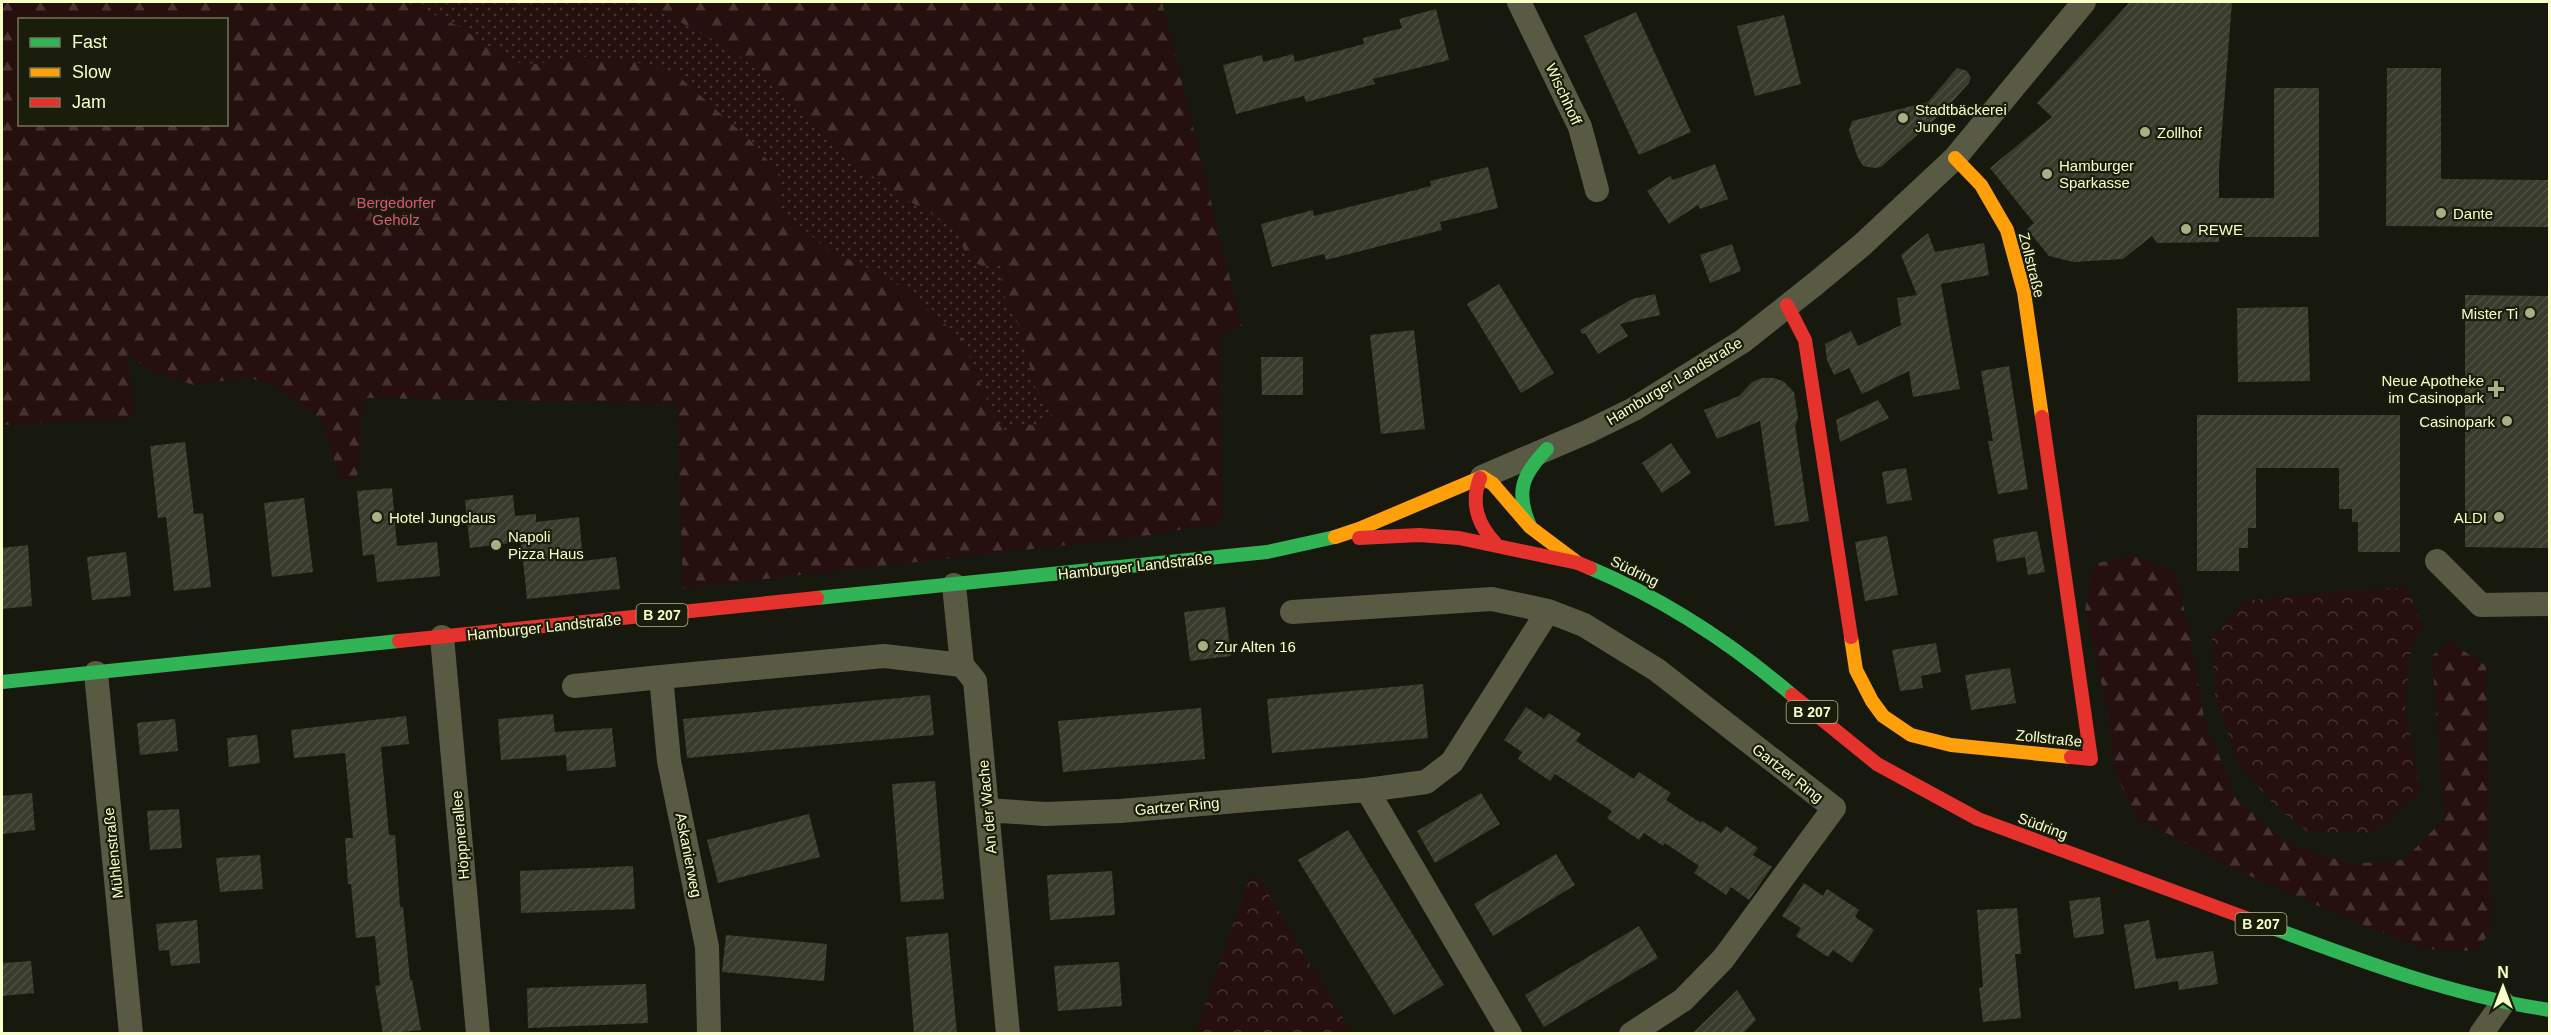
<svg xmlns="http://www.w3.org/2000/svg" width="2551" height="1035" font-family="Helvetica,sans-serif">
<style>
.grass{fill:url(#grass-dots)}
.forest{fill:url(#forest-firs);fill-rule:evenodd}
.park{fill:url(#park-crowns)}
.building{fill:url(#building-hatch)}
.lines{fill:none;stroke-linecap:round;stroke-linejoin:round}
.street{stroke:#595a44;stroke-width:24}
.fast{stroke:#30b455;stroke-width:14}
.slow{stroke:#ff9f0a;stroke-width:14}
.jam{stroke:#e5322d;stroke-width:14}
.poi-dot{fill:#a9ae87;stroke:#1a1d0b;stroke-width:2}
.labels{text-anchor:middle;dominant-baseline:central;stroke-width:4.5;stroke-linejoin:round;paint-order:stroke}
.shield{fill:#1a1d0b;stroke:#b5bb8f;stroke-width:1.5}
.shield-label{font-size:14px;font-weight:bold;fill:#f8ffc7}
.street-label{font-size:15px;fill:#f8ffc7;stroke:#1a1d0b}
.poi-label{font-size:15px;fill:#f8ffc7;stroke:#1a1d0b;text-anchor:start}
.park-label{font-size:15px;fill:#df5476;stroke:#1a1d0b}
</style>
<defs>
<pattern id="grass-dots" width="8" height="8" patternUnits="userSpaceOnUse" patternTransform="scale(1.5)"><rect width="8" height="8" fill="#250f0f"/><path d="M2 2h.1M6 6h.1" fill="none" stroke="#453330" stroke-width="1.8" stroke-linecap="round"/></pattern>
<pattern id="forest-firs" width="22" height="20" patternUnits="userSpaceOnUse" patternTransform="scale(1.5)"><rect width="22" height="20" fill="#250f0f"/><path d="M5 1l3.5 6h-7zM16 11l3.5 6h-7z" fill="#453330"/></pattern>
<pattern id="park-crowns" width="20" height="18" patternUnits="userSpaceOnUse" patternTransform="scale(1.5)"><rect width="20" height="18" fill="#250f0f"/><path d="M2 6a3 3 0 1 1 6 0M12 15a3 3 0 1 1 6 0" fill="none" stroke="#453330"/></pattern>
<pattern id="building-hatch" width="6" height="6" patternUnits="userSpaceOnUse" patternTransform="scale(1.5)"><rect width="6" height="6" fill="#393c2c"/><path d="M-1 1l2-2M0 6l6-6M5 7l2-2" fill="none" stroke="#4d503f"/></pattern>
</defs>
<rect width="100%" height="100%" fill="#17190f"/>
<path class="grass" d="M406,2l36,2 7,-2h193l89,47 20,16 88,87 61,44 56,32 10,28 40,10 -7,18 20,42 17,63 18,21 -11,18 -15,-4 -22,7 -11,-11 -9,-19 -97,-123 -63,-29 -49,-44 6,-27 -34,-39 -73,-65 -45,-13 -56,-5 -37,8 -23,-1 -57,-37z"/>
<path class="forest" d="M2,2h404l52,24 57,37 23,1 37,-8 56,5 45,13 73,65 34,39 -6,28 49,43 63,29 73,60 33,82 11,11 22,-7 15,4 11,-18 -18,-21 -17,-63 -20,-42 7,-18h-25l-15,-10 -10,-28 -56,-32 -61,-44 -88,-87 -20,-16 -89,-47h520l80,325 -22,8 2,187 -82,15 -457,51 -6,-184 -313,-6 -7,80 -16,1 -21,-60 -43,-32 -30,-10 -53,8 -41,-13 -25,-17 7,63 -133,7zM20,20h206v104h-206z
M2133,555l42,17 14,57 15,89 33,82 53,45 61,19 53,-4 40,-41 -12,-163 17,-15 37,25 5,262 -13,23 -55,-2 -77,-31 -116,-51 -93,-50 -20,-40 -12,-78 -20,-89 9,-46z"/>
<path class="park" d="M2408,588l14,38 -12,29 -5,53 16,84 -50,41 -63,-1 -36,-29 -34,-40 -23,-68 -3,-56 33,-38 100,-11z
M1250,877h8l94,156h-157z"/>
<path class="building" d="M2130,2h102l-13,166v30h55v-110h45v149h-100v5l-62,1 -5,-7 -29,23 -49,3 -25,-6 -22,-27 7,-6 -44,-55 62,-51 -15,-14z
M1436,9l13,51 -76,19 2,5 -69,18 -2,-6 -68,18 -13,-49 39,-10 1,7 30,-8 2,8 69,-18 -1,-6 39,-10 -3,-9z
M1636,12l55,120 -52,23 -55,-119z
M1784,15l17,69 -46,12 -18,-70z
M1957,68l10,3 4,7 -2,5 -27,30 -61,54 -7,1 -11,-2 -6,-10 -8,-26 3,-9 76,-19z
M2387,68h54v111l109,1v47l-164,-1z
M1715,164l13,35 -28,10 -2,-4 -29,19 -22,-33 23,-15 3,4z
M1488,167l10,41 -58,14 2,8 -116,30 -2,-6 -52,13 -11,-43 52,-14 1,6 117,-30 -1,-5z
M1928,233l7,19 49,-9 5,32 -48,9 19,105 -47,8 -4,-26 -47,23 -13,-26 -15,7 -7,-15 -2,-16 26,-13 7,15 43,-21 -4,-27 20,-3 -16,-40z
M1732,244l9,27 -31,12 -10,-28z
M1499,284l55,89 -33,20 -54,-89z
M1655,294l5,21 -40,9 8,12 -30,18 -13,-21 -3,1 -2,-4 52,-31z
M2465,295l85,1v252l-85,-1z
M2308,307l2,74 -72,1 -1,-74z
M1414,330l11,99 -44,5 -11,-99z
M1261,357h42v38h-41z
M2009,366l19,123 -30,5 -10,-53h5l-12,-70z
M1762,378h11l10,3 11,11 4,26 -3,8 14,95 -34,5 -15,-105 -43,18 -13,-29 35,-14 13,-14z
M1878,400l11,18 -49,24 -4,-22z
M2197,415h203v137h-42v-30h-6v-13h-13v-41h-83v60h-8v20h-9v23h-42z
M185,442l9,72 9,-1 8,74 -37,4 -8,-74 -8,1 -8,-72z
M1671,443l20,30 -29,20 -20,-30z
M1906,468l6,32 -25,4 -5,-32z
M392,488l5,58 40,-4 3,34 -63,6 -3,-28 -11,2 -6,-65z
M513,495l2,21 21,-2v8l43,-5 4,44 33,-4 4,32 -93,10 -6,-57 -51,6 -5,-48z
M304,498l9,74 -41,5 -8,-74z
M2037,531l8,41 -17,3 -3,-18 -28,5 -4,-23z
M1887,536l11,59 -33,6 -10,-59z
M28,545l4,61 -30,3v-61z
M126,552l5,44 -39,4 -5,-43z
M1225,607l6,49 -41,5 -6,-49z
M1936,643l5,29 -20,4 2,12 -23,3 -8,-41z
M2010,668l6,35 -45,7 -6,-35z
M1423,684l5,54 -156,15 -5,-54z
M930,695l4,40 -247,23 -4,-39z
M1526,707l18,12 5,-6 32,21 -5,7 58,38 5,-7 32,21 -5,7 35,23 1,-2 19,12 5,-7 32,22 -5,7 19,12 -23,33 -18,-13 -5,8 -32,-22 5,-7 -34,-23 -2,3 -19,-13 -5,7 -32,-22 5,-7 -57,-37 -5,7 -32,-22 4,-7 -18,-12z
M1201,708l4,51 -142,13 -5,-51z
M553,714l2,18 57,-4 4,39 -49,4 -1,-16 -65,5 -3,-41z
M406,716l3,28 -28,3 8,88h6l5,72h3l7,73h2l9,50 -38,4 -8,-48 5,-1 -5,-49 -19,2 -5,-54h-3l-3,-46h8l-8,-85 -51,5 -3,-28z
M175,719l3,32 -38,4 -3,-32z
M257,735l3,28 -31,4 -2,-29z
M935,781l9,118 -43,3 -9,-118z
M32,793l3,37 -33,4v-38z
M1481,793l19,31 -65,39 -18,-32z
M179,809l3,39 -32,2 -3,-39z
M809,814l11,43 -102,26 -11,-43z
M1348,830l96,155 -50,30 -96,-155z
M1556,854l19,31 -82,51 -19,-32z
M260,855l3,34 -43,3 -4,-34z
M633,866l2,43 -114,4 -1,-42z
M1112,871l3,44 -65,5 -3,-45z
M1804,883l19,13 4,-7 32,21 -4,7 19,13 -22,33 -19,-13 -5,7 -32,-21 5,-8 -19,-12z
M2100,897l4,37 -30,4 -5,-37z
M2017,908l4,46h-6l6,64 -38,4 -4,-34 4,-1 -6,-77z
M197,920l3,43 -29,3 -2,-16 -10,1 -3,-27z
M2149,920l7,39 57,-8 5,33 -39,6 -1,-9 -43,8 -11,-64z
M1639,926l19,32 -114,69 -19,-32z
M948,933l9,101h-43l-8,-97z
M726,935l101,9 -3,37 -102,-9z
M31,961l3,32 -32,3v-33z
M1119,962l3,44 -64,5 -4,-45z
M646,984l2,39 -120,5 -1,-40z
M1737,990l19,30 -14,14h-50z"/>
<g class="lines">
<path class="street" d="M1519,2l61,125 17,63
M1482,477l105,-45 47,-23 109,-68 72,-57 47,-39 93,-87 129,-156
M2437,561l44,44 69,-1
M954,585l8,80 13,16 33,353
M1292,612l200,-13 56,12 36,14 73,45 177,138 -111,151 -40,41 -52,34
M442,637l36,397
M96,673l35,361
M574,686l87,-9
M1367,790l143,244
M987,810l58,4 75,-3 247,-21 59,-8 26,-20 96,-151
M709,1034l-2,-87 -38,-186 -8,-84 223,-21 78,9
M2481,1034l22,-31"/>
<path class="fast" d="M1530,526c-15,-34 -8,-51 17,-77
M1590,568c74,31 141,75 202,127
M817,598l450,-46 68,-15
M2,682l397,-41
M2254,921c97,36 193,74 296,89"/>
<path class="slow" d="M1955,158l26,27 26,45 17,62 18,125
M1335,537l24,-8 123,-52 11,7 37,43 48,36
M1851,637l5,33 16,31 11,15 28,19 40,10 120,12"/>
<path class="jam" d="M1787,305l18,35 46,297
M2042,417l49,342 -20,-2
M1480,478c-10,26 -2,47 16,66
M1359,538l60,-3 40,3 119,25 12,5
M399,641l418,-43
M1792,695l85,69 101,55 276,102"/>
</g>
<g class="poi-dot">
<circle cx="1903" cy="118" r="6"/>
<circle cx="2145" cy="132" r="6"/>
<circle cx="2047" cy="174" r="6"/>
<circle cx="2441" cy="213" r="6"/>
<circle cx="2186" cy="229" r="6"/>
<circle cx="2530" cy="313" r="6"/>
<path d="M2493 380h6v6h6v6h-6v6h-6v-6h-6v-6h6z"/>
<circle cx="2507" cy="421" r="6"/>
<circle cx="377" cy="517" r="6"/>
<circle cx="2499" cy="517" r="6"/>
<circle cx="496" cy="545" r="6"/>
<circle cx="1203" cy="646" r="6"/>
</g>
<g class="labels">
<g class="shield">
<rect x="636.5" y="604" width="51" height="22" rx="4.5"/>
<rect x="1786.5" y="701" width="51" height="22" rx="4.5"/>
<rect x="2235.5" y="913" width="51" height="22" rx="4.5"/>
</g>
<g class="shield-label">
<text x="662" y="615">B 207</text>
<text x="1812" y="712">B 207</text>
<text x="2261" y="924">B 207</text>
</g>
<g class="street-label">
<text transform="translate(1564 94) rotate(65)">Wischhoff</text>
<text transform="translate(2032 265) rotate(76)">Zollstraße</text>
<text transform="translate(1674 381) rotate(-31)">Hamburger Landstraße</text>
<text transform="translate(1135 566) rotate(-6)">Hamburger Landstraße</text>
<text transform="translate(1635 571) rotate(26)">Südring</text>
<text transform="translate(544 627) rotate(-6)">Hamburger Landstraße</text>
<text transform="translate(2049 738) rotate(6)">Zollstraße</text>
<text transform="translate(1788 773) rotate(38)">Gartzer Ring</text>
<text transform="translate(1177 806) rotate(-5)">Gartzer Ring</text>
<text transform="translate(987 807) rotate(-95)">An der Wache</text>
<text transform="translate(2043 826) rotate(20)">Südring</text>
<text transform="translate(460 835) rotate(-95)">Höppnerallee</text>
<text transform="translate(113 853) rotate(-96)">Mühlenstraße</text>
<text transform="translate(689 855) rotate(79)">Askanierweg</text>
</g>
<g class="poi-label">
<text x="1915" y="109">Stadtbäckerei<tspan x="1915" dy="17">Junge</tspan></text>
<text x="2157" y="132">Zollhof</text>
<text x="2059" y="165">Hamburger<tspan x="2059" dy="17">Sparkasse</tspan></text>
<text x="2453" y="213">Dante</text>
<text x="2198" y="229">REWE</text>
<text x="2518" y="313" text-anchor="end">Mister Ti</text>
<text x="2484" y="380" text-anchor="end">Neue Apotheke<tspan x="2484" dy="17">im Casinopark</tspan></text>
<text x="2495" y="421" text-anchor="end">Casinopark</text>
<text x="389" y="517">Hotel Jungclaus</text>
<text x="2487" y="517" text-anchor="end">ALDI</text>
<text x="508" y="536">Napoli<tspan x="508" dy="17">Pizza Haus</tspan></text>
<text x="1215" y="646">Zur Alten 16</text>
</g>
<g class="park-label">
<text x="396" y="202">Bergedorfer<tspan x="396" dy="17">Gehölz</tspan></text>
</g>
</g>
<rect width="2551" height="1035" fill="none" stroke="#f8ffc7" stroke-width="6"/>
<rect x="18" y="18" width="210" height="108" fill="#1a1d0b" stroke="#737756" stroke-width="1.5"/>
<rect x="30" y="38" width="30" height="9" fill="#30b455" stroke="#737756" stroke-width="1.5"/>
<text x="72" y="48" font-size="18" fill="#f8ffc7">Fast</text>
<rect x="30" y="68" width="30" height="9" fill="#ff9f0a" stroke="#737756" stroke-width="1.5"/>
<text x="72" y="78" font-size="18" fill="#f8ffc7">Slow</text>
<rect x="30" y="98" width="30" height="9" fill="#e5322d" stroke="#737756" stroke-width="1.5"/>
<text x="72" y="108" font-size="18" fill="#f8ffc7">Jam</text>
<g transform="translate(2503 987)" stroke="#1a1d0b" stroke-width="4.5" paint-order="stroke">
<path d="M0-4.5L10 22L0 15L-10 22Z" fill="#f8ffc7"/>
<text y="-9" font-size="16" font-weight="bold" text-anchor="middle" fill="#f8ffc7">N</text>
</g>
</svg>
